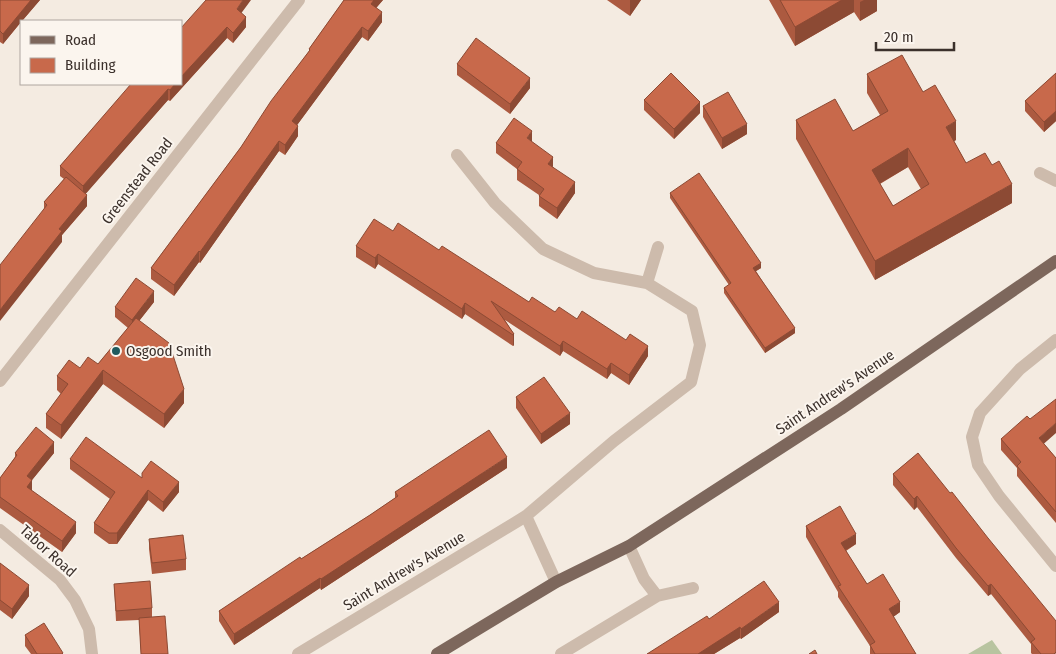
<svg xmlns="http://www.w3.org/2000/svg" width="1056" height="654" font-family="'Fira Sans Condensed',sans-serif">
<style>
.green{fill:#b8c4a0}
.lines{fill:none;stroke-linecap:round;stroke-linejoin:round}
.minor{stroke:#cdbbac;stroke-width:12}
.tertiary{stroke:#cdbbac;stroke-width:12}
.primary{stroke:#7d675c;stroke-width:12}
.wall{fill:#ac5a40;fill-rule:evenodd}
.shaded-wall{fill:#8c4a34}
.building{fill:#c8694b;stroke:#8c4a34;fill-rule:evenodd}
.poi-dot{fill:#1f5a5e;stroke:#fbf5ee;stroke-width:2}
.labels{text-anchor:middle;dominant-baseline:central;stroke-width:4;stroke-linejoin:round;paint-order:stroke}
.street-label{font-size:15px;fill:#3b302b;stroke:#fbf5ee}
.poi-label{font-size:15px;fill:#3b302b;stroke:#fbf5ee;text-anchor:start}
</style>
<rect width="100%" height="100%" fill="#f4ebe1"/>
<path class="green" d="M992,640l10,14h-34z"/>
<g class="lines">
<path class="minor" d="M1040,173l16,8
M647,283l11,-36
M1056,340l-36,29 -40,44 -8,24 6,28 21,31 57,70
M526,516l30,66
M0,530l60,50 15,20 14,29 3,25
M657,596l36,-8
M298,654l228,-138 88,-75 77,-59 9,-37 -8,-34 -45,-28 -53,-10 -51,-24 -48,-46 -38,-48
M561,654l96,-58 -13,-17 -15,-33"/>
<path class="tertiary" d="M0,381l299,-381"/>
<path class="primary" d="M437,654l119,-72 73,-36 212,-137 215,-148"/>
</g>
<path class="wall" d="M0,0h40l-18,21h-1v1l-18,22 -3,-2z
M344,0h39l-7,8 6,14 -14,19 -6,-4 -65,88 1,11 -13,19 -6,-4 -79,112 -1,-1 -25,34 -23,-17v-11l90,-121 68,-96v-2z
M607,0h34l-11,16z
M769,0h108v11l-17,10 -6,-9 -59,34z
M241,13l5,14 -13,16 -6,-5 -57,63 -2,-1 -83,94 2,12 -25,29v7l-18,-33v-7l20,-23 -4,-3v-10l121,-138z
M457,64l73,24 -20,26 -53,-39z
M1056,73v48l-12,11 -19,-21v-10z
M867,74l56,18 33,48 -2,1 12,22 46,40 -137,77 -79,-141v-19l57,11 27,-16 -13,-22zM908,167l13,22 -28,17 -13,-22z
M644,100l56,13 -26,26 -30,-29z
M703,106l44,28 -25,15 -19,-32z
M532,142l43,51 -18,26 -18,-13v-11l-22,-15v-11l-21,-16v-10z
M670,193l91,75 -5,3 39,62 -30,20 -41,-60v-5l5,-3 -59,-87z
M393,231l46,19 90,52 26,10 22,7 71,37 -19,29 -18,-12 -4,6 -44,-28 -3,5 -55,-36 9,14v11l-1,1 -48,-32 -3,5 -84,-55 -3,5 -19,-12v-11z
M154,302l-15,19 45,82 -20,25 -61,-44 -42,55 -15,-11v-14l15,-20 -4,-4v-14l23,-8 18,-4 30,-36 -13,-11v-10z
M516,397l54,27 -29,20 -25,-36z
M1030,419l14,25 12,14v65l-39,-47v-8l-16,-18v-11z
M15,453h39l-22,27v11l44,42 -14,19 -62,-44v-30l15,-21z
M918,453l138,201h-24l-1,-1v-9l-40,-50 -3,2 -32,-38 -39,-51 -3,3 -21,-25v-11z
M70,459l72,19v-5l37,19 -16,20 -15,-12 -31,44h-8l-15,-11v-10l16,-24 -40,-30z
M507,468l-186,122 -1,-2 -86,57 -15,-24v-10l151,-96 25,-17v-6z
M806,526l50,18 -10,7 21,33 33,28 -7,5 23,37h-46v-8l-32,-49v-5l-32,-55z
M149,539l37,20v11l-34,4 -3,-25z
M0,563l29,33 -17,23 -12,-9z
M114,584l38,24v9l16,37h-27l-2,-34 -23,1z
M779,612l-38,27 -1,-1 -26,16h-67l62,-35z
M25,635l38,19h-32l-6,-8z"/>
<path class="shaded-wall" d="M31,0h9l-18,21h-1v1l-18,22v-10z
M243,0h8l-14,19v-10z
M374,0h9l-12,14v-10z
M630,0h11l-11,16z
M842,0h12v12l-59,34v-19z
M864,0h13v11l-17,10v-19z
M382,12v10l-14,19v-10z
M246,17v10l-13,16v-10z
M227,27v11l-57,63v-11l5,-6h6v-7z
M362,27v10l-70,95v-11z
M530,78v10l-20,26v-10z
M168,89v11l-85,97v-11z
M700,102v11l-26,26v-10z
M1056,111v10l-12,11v-10z
M956,121v19l-10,6v-19z
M747,124v10l-25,15v-11z
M298,126v10l-13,19v-10z
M532,131v11l-5,-4z
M279,141v10l-79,112v-11z
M908,148v19l-36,21v-18z
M553,157v10l-5,-3z
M575,182v11l-18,26v-11z
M1012,184v19l-137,77v-19z
M87,195v11l-25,29v7l-62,79v-11l59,-81z
M199,251v11l-25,34v-11z
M378,254v10l-3,5v-11z
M761,263v5l-8,5v-5z
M154,291v11l-22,28v-10z
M465,303v11l-3,5v-10z
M795,328v5l-30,20v-5z
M514,334v11l-1,1v-11z
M563,341v10l-3,5v-10z
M648,346v10l-19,29v-10z
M611,363v10l-4,6v-10z
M103,370v14l-42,55v-14z
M184,389v14l-20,25v-14z
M570,413v11l-29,20v-10z
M1056,423v10l-17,15v-10z
M54,442v11l-22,27v10l-5,8v-22z
M507,457v11l-186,122v-11z
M179,482v10l-16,20v-10z
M148,490v10l-31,44v-11z
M917,496v11l-3,3v-11z
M76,522v11l-14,19v-11z
M856,534v10l-15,9v-10z
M320,578v10l-86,57v-11z
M991,584v10l-3,2v-10z
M29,585v11l-17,23v-10z
M779,602v10l-38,27v-10z
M900,602v10l-11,8v-11z
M740,627v11l-26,16h-16z"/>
<path class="building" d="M0,0h31l-28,34 -3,-3z
M206,0h37l-6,9 9,8 -13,16 -6,-6 -46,50v-49z
M344,0h30l-3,4 11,8 -14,19 -6,-4 -70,94 6,5 -13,19 -6,-4 -79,111 -1,-1 -25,34 -23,-17 90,-121 30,-46 39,-51 -1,-1z
M780,0h62l-47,27z
M476,38l54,40 -20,26 -53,-40z
M902,55l21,37 12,-7 21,36 -10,6 20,36 19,-10 7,12 7,-4 13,23 -137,77 -79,-141 39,-21 18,32 35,-20 -21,-37zM908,148l21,36 -36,22 -21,-36z
M671,73l29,29 -26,27 -30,-29z
M1056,73v38l-12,11 -19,-21z
M131,84h44l-5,6 -2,-1 -85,97 -23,-20z
M728,92l19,32 -25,14 -19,-32z
M514,118l18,13 -5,7 26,19 -5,7 27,18 -18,26 -18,-12 5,-7 -27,-20 5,-7 -26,-19z
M699,173l62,90 -8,5 42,60 -30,20 -41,-60 7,-5 -61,-90z
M66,177l21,18 -28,34 3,2 -62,79v-45l47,-60 -3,-3z
M374,219l19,12 5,-8 41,27 3,-4 87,56 3,-5 23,15 4,-5 18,12 5,-8 44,29 4,-6 18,12 -19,29 -18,-12 -4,6 -44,-28 -3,5 -69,-45 23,33 -1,1 -48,-32 -3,6 -84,-55 -3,4 -19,-12z
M136,278l18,13 -22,29 -17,-13z
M136,318l33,25 15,46 -20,25 -61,-44 -42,55 -15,-11 22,-30 -11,-8 12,-16 11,8 8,-11 10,7z
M544,377l26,36 -29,21 -25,-37z
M1056,399v24l-17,15 17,20v54l-39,-46 4,-4 -20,-23 26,-23 3,3z
M36,427l18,15 -27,34 5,4 -5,7 49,35 -14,19 -62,-44v-19l17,-23 -2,-2z
M489,430l18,27 -186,122 -1,-1 -86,56 -15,-23 81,-54 1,2 69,-44 28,-19 -3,-4z
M86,437l56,41v-5l9,-12 28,21 -16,20 -15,-12 -31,43h-8l-15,-10 21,-31 -45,-33z
M918,453l32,40 2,-1 36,46 68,83v31l-2,2h-13l-10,-12 4,-3 -44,-55 -3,2 -32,-38 -39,-52 -3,3 -21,-25z
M840,506l16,28 -15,9 26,41 16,-10 17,28 -11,7 27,45h-41l-5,-9 5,-3 -37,-56 3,-1 -35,-59z
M183,535l3,24 -34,4 -3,-24z
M0,563l29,22 -17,24 -12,-9z
M150,581l2,27 -36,3 -2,-27z
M764,581l15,21 -38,27 -1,-2 -42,27h-51l60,-38 2,3z
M165,616l3,38h-27l-2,-36z
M44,623l19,30 -1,1h-25l-12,-19z
M815,650l2,4h-8z"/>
<circle class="poi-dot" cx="116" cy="351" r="5"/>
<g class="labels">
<g class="street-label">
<text transform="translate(137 181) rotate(-52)">Greenstead Road</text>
<text transform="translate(835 392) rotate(-34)">Saint Andrew's Avenue</text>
<text transform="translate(48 551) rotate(42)">Tabor Road</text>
<text transform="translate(404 571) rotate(-31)">Saint Andrew's Avenue</text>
</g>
<g class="poi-label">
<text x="126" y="351">Osgood Smith</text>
</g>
</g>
<rect x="20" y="20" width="162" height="65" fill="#fbf5ee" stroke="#aea6a0"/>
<rect x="30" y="36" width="25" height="8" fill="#7d675c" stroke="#aea6a0"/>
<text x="65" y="45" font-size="15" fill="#3b302b">Road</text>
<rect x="30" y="58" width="25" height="15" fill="#c8694b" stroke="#aea6a0"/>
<text x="65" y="70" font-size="15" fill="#3b302b">Building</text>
<path d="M876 42v8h78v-8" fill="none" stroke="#3b302b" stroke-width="2.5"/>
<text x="884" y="42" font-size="15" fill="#3b302b" stroke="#fbf5ee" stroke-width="4" paint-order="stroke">20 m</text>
</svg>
